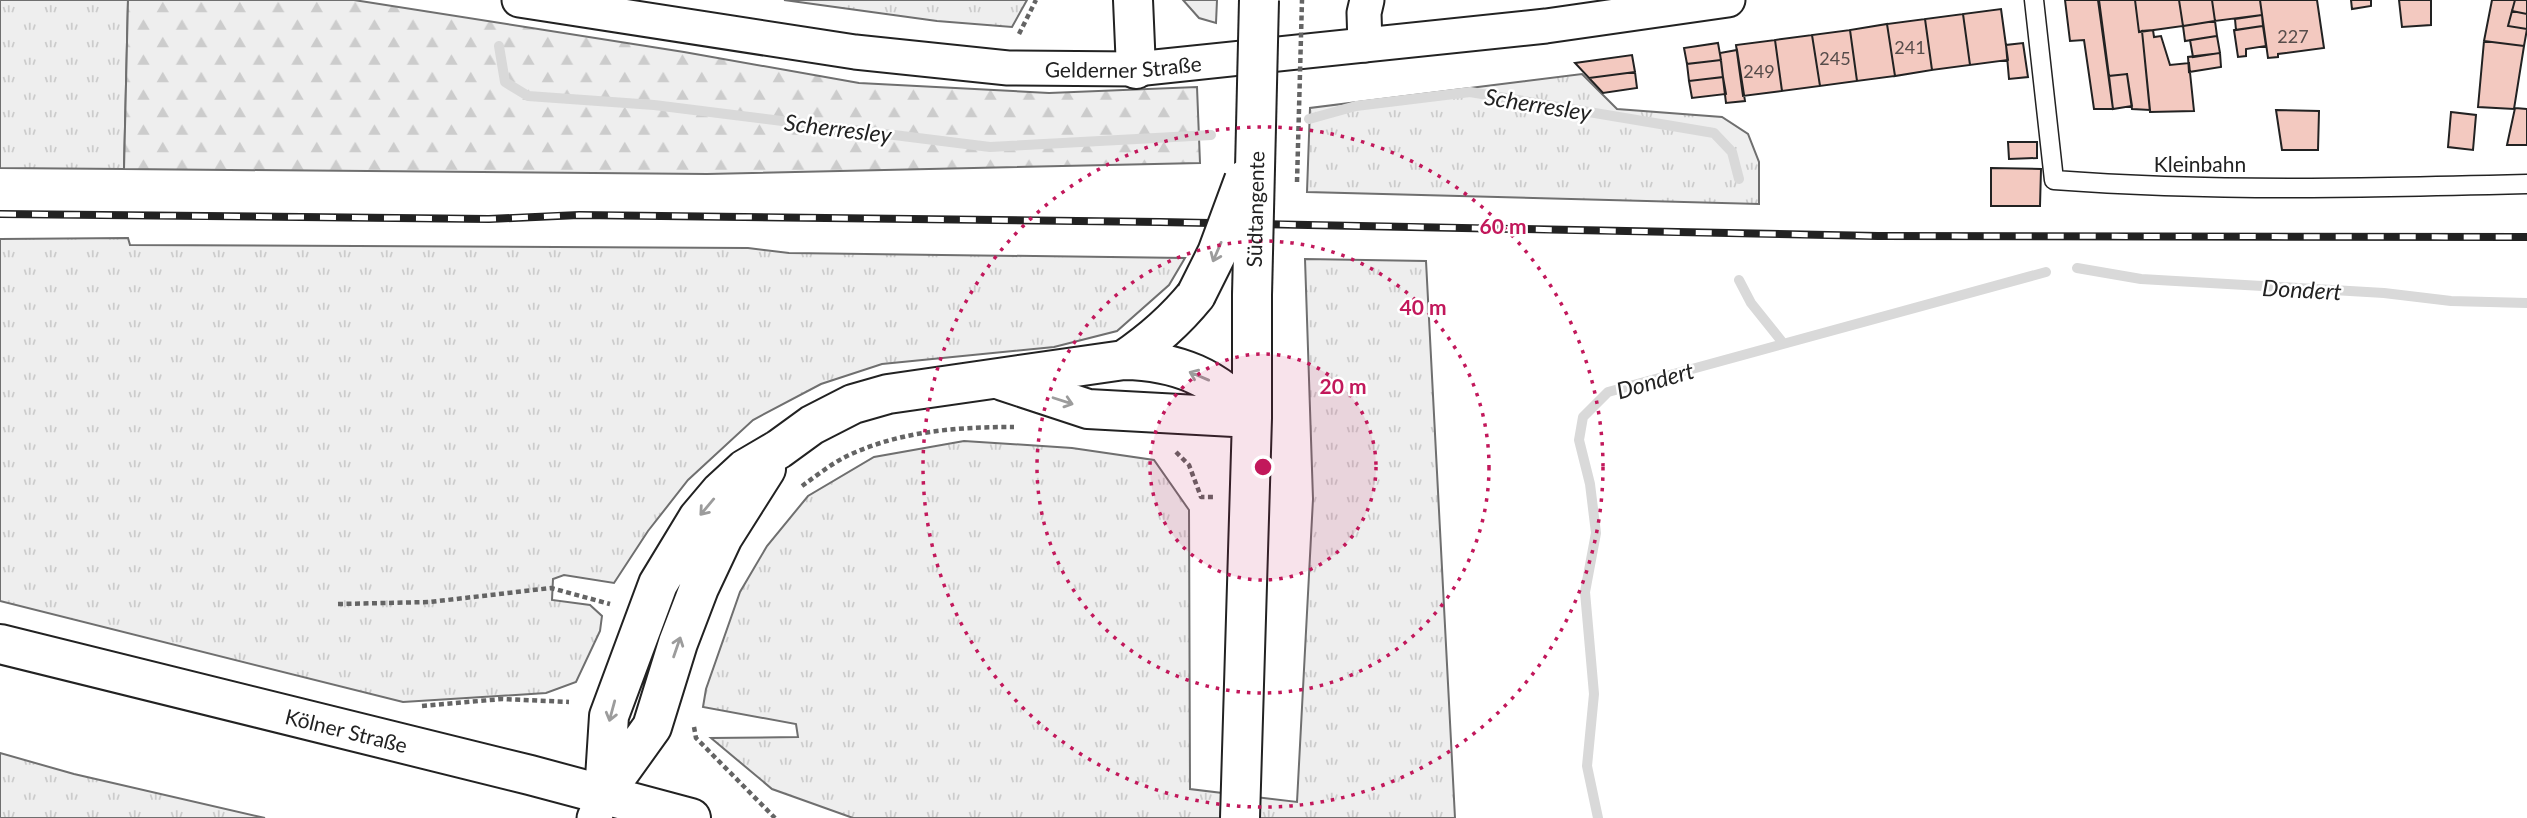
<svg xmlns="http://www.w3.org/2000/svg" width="2527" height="818" font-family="Lato,sans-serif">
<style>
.grass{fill:url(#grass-tufts);stroke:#6f6f6f;stroke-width:2}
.forest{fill:url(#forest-firs);stroke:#6f6f6f;stroke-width:2}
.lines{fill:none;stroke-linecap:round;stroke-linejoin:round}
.stream{stroke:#d9d9d9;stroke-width:10}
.building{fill:#f3c9c0;stroke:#222;stroke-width:2}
.service-casing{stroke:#222;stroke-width:21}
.minor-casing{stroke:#222;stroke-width:37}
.secondary-casing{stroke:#222;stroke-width:42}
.primary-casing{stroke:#222;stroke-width:42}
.path{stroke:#646464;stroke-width:4.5;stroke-dasharray:5 3.5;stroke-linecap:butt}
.service{stroke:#fff;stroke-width:18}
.minor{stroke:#fff;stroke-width:33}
.secondary{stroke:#fff;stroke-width:38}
.primary{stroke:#fff;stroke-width:38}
.rail-casing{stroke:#222;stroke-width:8}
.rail{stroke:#fff;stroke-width:5;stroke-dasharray:16;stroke-linecap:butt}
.secondary-bridge-casing{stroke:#222;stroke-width:42;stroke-linecap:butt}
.path-bridge{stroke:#646464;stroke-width:4.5;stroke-dasharray:5 3.5;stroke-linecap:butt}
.secondary-bridge{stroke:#fff;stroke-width:38}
.oneway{stroke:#9c9c9c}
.ring{fill:none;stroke:#c2185b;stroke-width:3.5;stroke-dasharray:3.5 7}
.labels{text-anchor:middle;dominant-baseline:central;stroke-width:5;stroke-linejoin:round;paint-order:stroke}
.number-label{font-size:18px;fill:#564c4a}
.street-label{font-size:21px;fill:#222;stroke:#fff}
.water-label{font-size:23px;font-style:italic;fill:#222;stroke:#fff}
.centre{fill:#c2185b;stroke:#fff;stroke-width:3.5}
.ring-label{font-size:21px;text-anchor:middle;font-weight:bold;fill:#c2185b;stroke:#fff;stroke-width:5;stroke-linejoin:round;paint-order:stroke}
</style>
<defs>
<pattern id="grass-tufts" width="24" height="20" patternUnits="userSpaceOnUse" patternTransform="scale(1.75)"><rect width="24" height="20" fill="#eee"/><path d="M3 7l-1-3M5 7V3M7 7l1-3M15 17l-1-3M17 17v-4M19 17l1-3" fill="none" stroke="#ccc"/></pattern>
<pattern id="forest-firs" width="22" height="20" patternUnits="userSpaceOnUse" patternTransform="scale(1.75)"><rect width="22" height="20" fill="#eee"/><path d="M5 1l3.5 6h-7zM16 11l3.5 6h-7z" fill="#ccc"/></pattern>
</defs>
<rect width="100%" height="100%" fill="#fff"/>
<path class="grass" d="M0,0h128l-4,169 -124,-1z
M784,0h243l-15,27 -75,-6z
M1183,0h34l-1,23 -17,-5z
M1582,74l35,35 105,8 26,17 11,28v42l-452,-12 3,-84z
M128,238l2,7 618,3 41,5 396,5 -16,27 -52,46 -63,16 -172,17 -61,20 -68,36 -65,60 -40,51 -34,52 -50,-8 -11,4 -1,21 38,5 12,11 -2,15 -24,51 -30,11 -143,9 -403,-101v-362z
M1305,259l121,2 29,557h-602l-81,-29 -61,-51 87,-1 -2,-13 -93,-17 3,-18 34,-97 27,-46 41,-50 66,-39 90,-16 108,7 82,12 35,50 1,279 107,13 16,-303z
M0,753l74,21 191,44h-265z"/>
<path class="forest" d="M128,0h226l330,52 175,31 190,10 148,-6 3,76 -493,11 -583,-5z"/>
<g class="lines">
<path class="stream" d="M499,46l6,36 23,14 126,9 336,42 221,-12
M1309,119l47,-13 114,-14 244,41 18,19 7,27
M2077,268l64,11 243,14 67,8 76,2
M1739,280l12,23 32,40
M1598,818l-11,-52 7,-72 -9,-102 11,-59 -6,-49 -11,-44 4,-23 25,-25 438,-120"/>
</g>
<path class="building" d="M2065,0h33l15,109h-19l-10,-69 -14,1z
M2099,0h36l4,32 3,-1 8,79 -18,-1 -5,-35 -18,2z
M2135,0h44l4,26 -44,6z
M2179,0h33l3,21 -32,5z
M2212,0h48l2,15 -47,6z
M2260,0h57l7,48 -46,6v3l-10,1z
M2351,0h20v6l-19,3z
M2399,0h32v25l-29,2z
M2492,0h23l-7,26 19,3 -3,17 -40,-5z
M2515,0h12v14l-15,-3z
M2001,9l7,51 -38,5 -7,-51z
M2512,11l15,3v15l-19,-3z
M1963,14l7,51 -38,5 -7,-51z
M2262,15l1,11 -27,4 -1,-11z
M1925,19l7,51 -37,6 -8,-52z
M2215,21l2,15 -32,5 -2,-15z
M1887,24l8,52 -38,5 -7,-51z
M2263,26l3,20 -20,3v7l-8,1 -4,-27z
M1850,30l7,51 -37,5 -8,-51z
M2153,30l1,7 7,-1 9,29 19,-2 5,48 -44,1 -8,-81z
M1812,35l8,51 -38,5 -7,-51z
M2217,36l3,17 -27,4 -3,-17z
M1775,40l7,51 -39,5 -7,-51z
M2484,41l40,5 -10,63 -36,-2z
M1718,43l3,17 -34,4 -3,-16z
M2023,43l5,34 -19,2 -3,-34z
M1737,50l8,51 -19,2 -6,-50z
M2220,53l1,14 -32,5 -1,-15z
M1632,55l3,17 -46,6 -14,-15z
M1721,60l2,17 -34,4 -2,-17z
M1635,72l2,16 -34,5 -14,-15z
M2127,74l5,32 -19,3 -4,-33z
M1723,77l3,17 -34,4 -3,-17z
M2515,108l12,1v36h-20z
M2276,110l43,1 -1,39h-36z
M2451,112l25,3 -3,35 -25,-3z
M2008,142h29v16l-28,1z
M1991,168l50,1 -1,37h-49z"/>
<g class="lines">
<defs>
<path id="service" d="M2034,0l20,180c157,12 316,8 473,4"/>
<g id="minor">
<path id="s1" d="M519,0l336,52 153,16 128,1 410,-43 182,-26"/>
<path d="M1365,45l-1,-32 3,-13"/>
<path d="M594,818l10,-24"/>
</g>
<path id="secondary" d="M1133,0l3,69
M1124,360c28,-19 51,-39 72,-65
M1003,381l85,28 164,9
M604,794l5,-78 49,-132 40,-66 22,-26 25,-23 34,-20 33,-24 41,-21 35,-10 236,-34c53,1 93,17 128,58
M604,794l48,-67 26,-84 21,-55 24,-51 43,-68
M1240,818l12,-400v-123"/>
<g id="primary">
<path id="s2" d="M0,644l530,131 161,43"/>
</g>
</defs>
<use href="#service" class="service-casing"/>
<use href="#minor" class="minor-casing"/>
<use href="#secondary" class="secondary-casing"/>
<use href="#primary" class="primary-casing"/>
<path class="path" d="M1019,34l17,-34
M1176,452l13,13 12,32h13
M802,486c14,-10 29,-22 45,-30 53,-25 109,-29 167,-29
M338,604l92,-2 121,-14 59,16
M422,706l80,-7 67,3
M694,727l2,11 79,80"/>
<use href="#service" class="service"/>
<use href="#minor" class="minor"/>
<use href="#secondary" class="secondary"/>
<use href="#primary" class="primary"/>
<defs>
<path id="rail" d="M0,214l489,5 90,-4 581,7 718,14 649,1"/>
</defs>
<use href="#rail" class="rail-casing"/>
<use href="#rail" class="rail"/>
<defs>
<g id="secondary-bridge">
<path d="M1196,295l21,-42 27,-73"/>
<path id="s3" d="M1252,295l7,-295"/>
</g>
</defs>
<use href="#secondary-bridge" class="secondary-bridge-casing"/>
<path class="path-bridge" d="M1297,182l5,-182"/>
<use href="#secondary-bridge" class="secondary-bridge"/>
</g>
<defs><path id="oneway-shaft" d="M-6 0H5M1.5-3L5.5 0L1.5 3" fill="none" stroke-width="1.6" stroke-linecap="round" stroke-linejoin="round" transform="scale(1.75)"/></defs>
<g class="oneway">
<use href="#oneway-shaft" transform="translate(1217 252) rotate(113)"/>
<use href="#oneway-shaft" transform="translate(1199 376) rotate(-157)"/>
<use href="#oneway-shaft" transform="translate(1063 401) rotate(18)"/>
<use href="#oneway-shaft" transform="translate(707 507) rotate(130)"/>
<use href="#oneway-shaft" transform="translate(677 647) rotate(-71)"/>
<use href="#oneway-shaft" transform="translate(612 711) rotate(105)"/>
</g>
<circle cx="1263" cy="467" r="113" fill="#c2185b" fill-opacity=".12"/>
<g class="ring">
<circle cx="1263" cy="467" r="113"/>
<circle cx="1263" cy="467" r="226"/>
<circle cx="1263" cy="467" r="340"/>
</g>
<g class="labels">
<g class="number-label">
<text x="2293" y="36">227</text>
<text x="1910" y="47">241</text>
<text x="1835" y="58">245</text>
<text x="1759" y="71">249</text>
</g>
<g class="street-label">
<text stroke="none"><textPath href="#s1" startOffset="609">Gelderner Straße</textPath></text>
<text x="2200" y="163">Kleinbahn</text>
<text stroke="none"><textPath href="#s3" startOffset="86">Südtangente</textPath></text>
<text stroke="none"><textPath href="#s2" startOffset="357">Kölner Straße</textPath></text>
</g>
<g class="water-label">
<text transform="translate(1538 104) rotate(9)">Scherresley</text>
<text transform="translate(838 128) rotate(7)">Scherresley</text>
<text transform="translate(2302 289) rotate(3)">Dondert</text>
<text transform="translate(1655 380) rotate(-16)">Dondert</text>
</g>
</g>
<circle cx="1263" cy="467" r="10" class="centre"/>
<g class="ring-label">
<text x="1503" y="234">60 m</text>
<text x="1423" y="315">40 m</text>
<text x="1343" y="394">20 m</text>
</g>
</svg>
